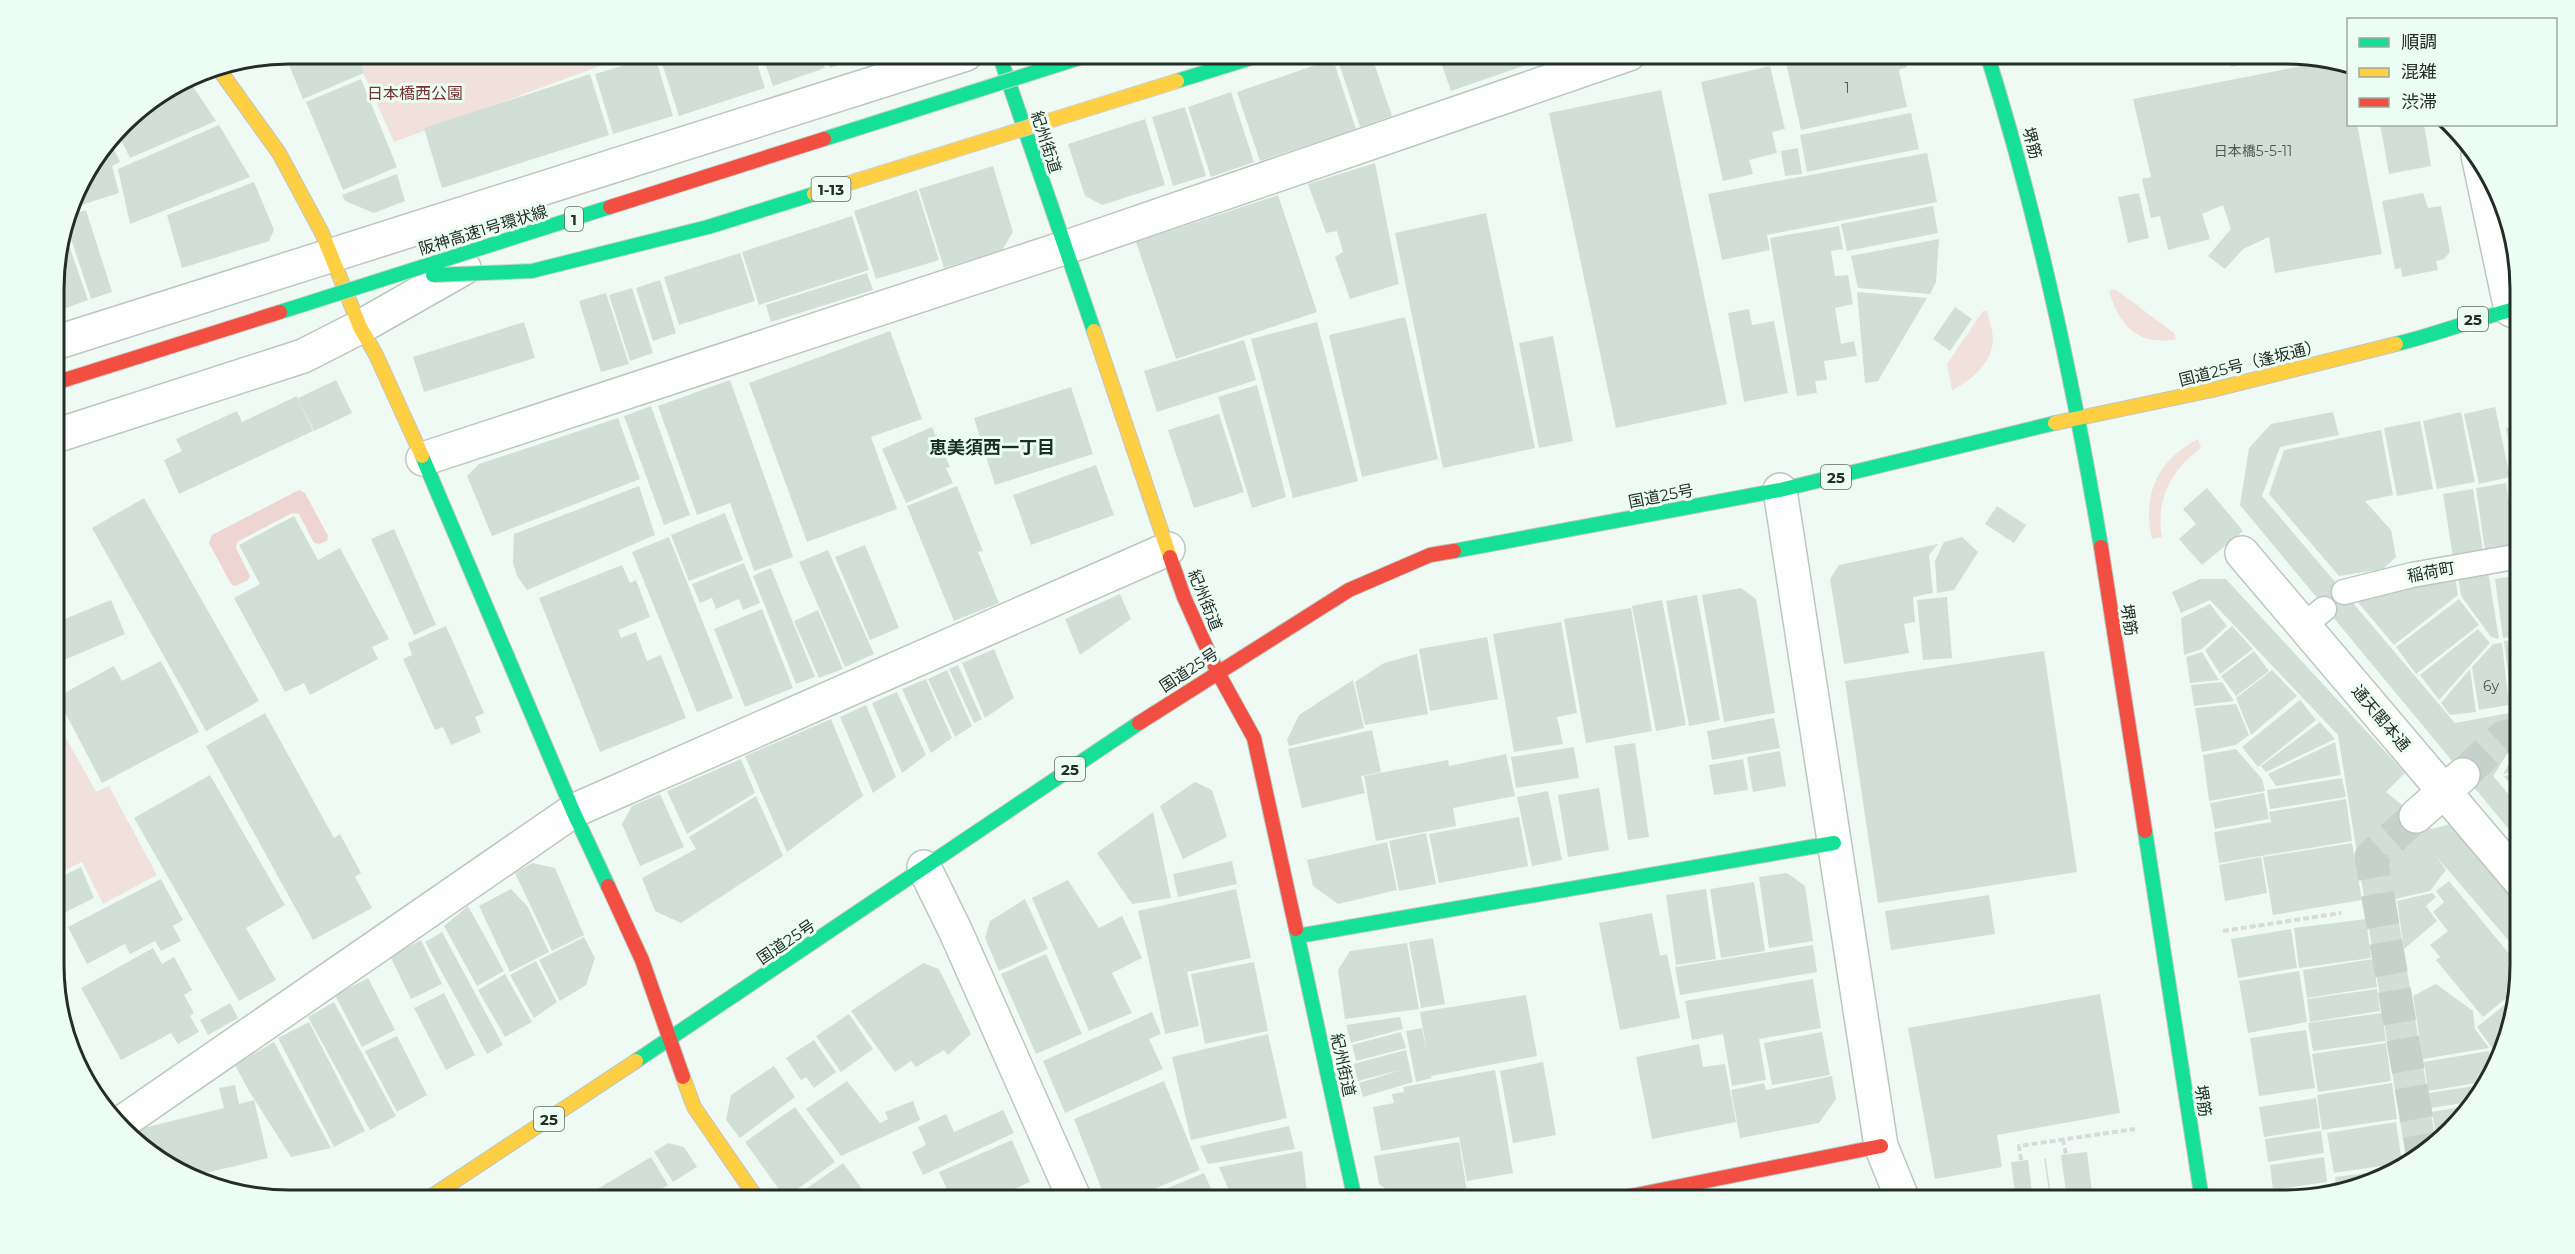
<svg xmlns="http://www.w3.org/2000/svg" width="2575" height="1254" font-family="Montserrat,'Noto Sans JP',sans-serif">
<style>
.green{fill:#f1e1dd}
.forest{fill:#eed5d1}
.building{fill:#d1dfd7}
.lines{fill:none;stroke-linecap:round;stroke-linejoin:round}
.street-tunnel{stroke:#c7d1cb;stroke-width:33;stroke-dasharray:33 16;stroke-linecap:butt}
.lane-casing{stroke:#bdc7c1;stroke-width:27}
.street-casing{stroke:#bdc7c1;stroke-width:36}
.fast-casing{stroke:#bdc7c1;stroke-width:16}
.slow-casing{stroke:#bdc7c1;stroke-width:16}
.jam-casing{stroke:#bdc7c1;stroke-width:16}
.path{stroke:#d8dbda;stroke-width:4;stroke-dasharray:6 3;stroke-linecap:butt}
.lane{stroke:#fdfefd;stroke-width:24}
.street{stroke:#fdfefd;stroke-width:33}
.fast{stroke:#16e098;stroke-width:14}
.slow{stroke:#ffcf43;stroke-width:14}
.jam{stroke:#f24e42;stroke-width:14}
.tram{stroke:#d6d9d7;stroke-width:1.5}
.fast-bridge-casing{stroke:#cdd4d0;stroke-width:16;stroke-linecap:butt}
.slow-bridge-casing{stroke:#cdd4d0;stroke-width:16;stroke-linecap:butt}
.jam-bridge-casing{stroke:#cdd4d0;stroke-width:16;stroke-linecap:butt}
.fast-bridge{stroke:#16e098;stroke-width:14}
.slow-bridge{stroke:#ffcf43;stroke-width:14}
.jam-bridge{stroke:#f24e42;stroke-width:14}
.labels{text-anchor:middle;dominant-baseline:central;stroke-width:6;stroke-linejoin:round;paint-order:stroke}
.number-label{font-size:14px;fill:#4e5a53}
.shield{fill:#ecfef3;stroke:#5f6c64;stroke-width:1.5}
.shield-label{font-size:15px;font-weight:bold;fill:#222e27}
.park-label{font-size:16px;fill:#753334;stroke:#ecfef3}
.street-label{font-size:16px;fill:#222e27;stroke:#ecfef3}
.neighbourhood-label{font-size:18px;font-weight:bold;fill:#173023;stroke:#ecfef3}
.rim{fill:none;stroke:#222e27;stroke-width:3}
</style>
<rect width="100%" height="100%" fill="#f0faf4"/>
<path class="green" d="M355,54h271l1,2 -233,86z
M2115,289l59,44 2,6c-39,8 -57,-15 -67,-48z
M1983,311h4c2,9 6,19 6,29 -1,23 -22,41 -41,50l-5,-26z
M2198,439l3,9c-29,21 -46,52 -39,89l-10,2c-10,-44 5,-79 46,-100z
M59,725l37,67 13,-6 48,89 -54,29 -21,-42 -26,12 -1,-148z"/>
<path class="forest" d="M299,490l6,3 23,43 -1,5 -8,3 -5,-1 -15,-29 -7,-1 -55,29 -1,6 14,28 -2,4 -13,6 -4,-2 -22,-41 3,-8z"/>
<path class="building" d="M356,54l8,19 -61,26 -18,-44z
M659,54h95l11,34 -86,28z
M762,54h58l5,14 -52,18z
M825,54h44l-39,14z
M1336,54h35l21,62 -32,11z
M1438,54h120l-107,37z
M1784,54h120l3,13 -8,3 8,37 -106,23z
M2228,54h48v1l-45,12z
M655,56l18,60 -60,18 -18,-60z
M1333,59l23,70 -96,32 -23,-69z
M2322,62l24,6 2,14v42h9l25,130 -107,19 -6,-36 -26,12 -18,20 -17,-13 23,-27 -8,-24 -21,9 8,25 -42,11 -8,-34 -9,2 -9,-39 9,-2 -18,-78z
M1770,66l15,63 -13,3 5,21 -28,7 4,14 -30,7 -22,-99z
M590,74l19,61 -167,53 -18,-60z
M188,79l28,42 -86,37 -12,-24 16,-21z
M361,79l36,88 -54,23 -37,-88z
M1661,90l66,314 -111,24 -67,-315z
M1231,92l23,70 -43,15 -23,-70z
M1185,107l21,69 -33,10 -21,-69z
M1911,113l8,36 -112,23 -7,-37z
M1145,119l20,66 -63,20 -17,-9 -17,-52z
M2380,124h44l7,42 -42,8z
M219,125l31,52 -120,47 -12,-55z
M111,143l9,19 -8,4 7,27 -47,15 6,-23z
M1798,148l4,26 -17,2 -4,-25z
M1927,153l10,49 -170,33 3,15 -48,10 -14,-66z
M1375,163l24,121 -49,15 -15,-42 8,-5 -6,-21 -11,2 -18,-49z
M993,166l20,66 -11,18 -58,18 -25,-79z
M397,174l8,27 -31,12 -29,-12 -3,-6z
M254,182l20,48 -5,11 -87,27 -15,-53z
M917,190l22,70 -63,19 -22,-68z
M2139,193l10,45 -21,5 -10,-46z
M2423,193l5,15 13,-2 9,46 -6,7 -8,2 2,9 -36,7 -1,-9 -6,1 -13,-68z
M1278,195l39,117 -141,47 -40,-117z
M1933,206l5,27 -91,18 -6,-27z
M86,210l26,82 -21,7 -24,-72 3,-12z
M1486,213l49,235 -92,20 -48,-235z
M852,216l17,54 -110,35 -17,-53z
M1839,226l4,23 -12,2 4,25 13,-1 5,29 -18,4 6,36 13,-3 3,15 -33,5 3,19 -12,1 2,12 -20,3 -27,-158z
M65,234l23,66 -33,12v-38z
M1939,239l-3,43 -6,12 -72,-6 -7,-32z
M740,253l15,48 -76,24 -15,-48z
M867,273l6,17 -102,32 -5,-17z
M660,280l16,53 -23,8 -17,-53z
M632,288l21,65 -23,8 -21,-66z
M1857,292l70,6 -49,83 -13,2z
M606,293l23,71 -28,8 -22,-71z
M1955,307l17,12 -22,32 -17,-12z
M1749,309l3,16 22,-4 14,72 -44,9 -16,-89z
M1405,317l33,142 -76,18 -33,-142z
M524,322l11,36 -111,34 -11,-35z
M1317,322l41,159 -65,17 -42,-159z
M890,331l32,88 -51,18 26,72 -90,33 -58,-159z
M1553,336l20,105 -34,7 -20,-105z
M1244,340l12,40 -99,32 -13,-41z
M336,380l16,33 -38,18 -16,-33z
M730,380l63,177 -39,14 -24,-68 -33,12 -39,-109z
M1257,385l29,112 -34,11 -34,-111z
M1071,387l22,67 -98,31 -21,-67z
M297,396l16,35 -134,63 -15,-34 18,-9 -6,-12 61,-28 5,11z
M2519,404v21l-5,-20z
M651,406l39,109 -26,10 -40,-109z
M2495,407l15,70 -31,7 -15,-70z
M2333,412l6,23 -59,12 -18,49 193,227 65,-12v36l-9,1 -18,28 28,33v35l-281,-339 9,-57 22,-24z
M2461,412l14,70 -38,7 -14,-68z
M1219,414l25,78 -50,16 -26,-78z
M618,418l22,61 -148,57 -25,-60 12,-12z
M2420,421l13,68 -36,7 -13,-68z
M2519,425l1,52 -5,1 -9,-50z
M932,427l18,40 -4,1 7,15 -47,20 -24,-54z
M2381,430l12,65 -28,6 26,29 5,27 -13,12 -44,7 -70,-82 15,-44z
M1096,465l18,50 -83,30 -18,-50z
M2520,480v59h-1l-10,-58z
M2506,483l10,62 -31,5 -9,-62z
M639,486l16,49 -128,55 -10,-14 -4,-13 1,-29z
M957,486l26,65 -5,1 21,51 -45,18 -47,-115z
M2207,488l36,43 -41,34 -23,-26 17,-15 -13,-15z
M2473,489l10,62 -30,6 -10,-63z
M144,498l115,203 -53,30 -114,-203z
M1997,506l29,19 -12,18 -29,-19z
M725,513l18,47 -54,21 -18,-46z
M294,516l24,44 22,-12 49,91 -17,8 6,12 -68,36 -6,-12 -19,9 -51,-94 26,-14 -21,-39z
M394,529l42,96 -22,10 -43,-96z
M669,537l64,161 -36,14 -65,-160z
M1962,537l16,15 -24,38 -17,3 -2,-32 9,-19z
M1938,544l-9,11 4,38 -20,4 2,25 -11,2 5,29 -65,11 -14,-85 9,-14z
M865,545l34,83 -29,12 -35,-83z
M828,550l46,104 -29,13 -46,-105z
M744,563l16,40 -17,7 -4,-11 -23,10 -4,-11 -12,5 -8,-19z
M622,565l8,18 6,-3 14,37 -32,13 3,8 15,-6 11,29 14,-6 25,63 -86,34 -61,-154z
M771,568l44,109 -19,7 -43,-108z
M2488,571l11,68 -8,-2 -30,-41 -3,-20z
M2520,575v61l-17,2 -8,-59z
M2455,577l3,18 -64,50 -38,-45z
M2200,579h26l179,194 -19,19 46,37 18,-5 71,84v47l-85,-99 10,14 -16,21 -35,8 40,238 10,-1 -28,24 -10,5 -69,-430 -128,-135 -29,13 -9,-21z
M1741,588l15,11 19,114 -51,9 -22,-127z
M1120,594l11,25 -51,36 -15,-36z
M1697,595l23,125 -31,6 -23,-125z
M1947,597l5,61 -29,2 -6,-60z
M2459,599l20,26 -63,49 -20,-27z
M111,600l14,34 -70,30v-41z
M1662,600l24,125 -30,6 -24,-125z
M2210,604l17,22 -25,23 -18,6 -3,-37z
M1631,608l21,123 -66,12 -22,-124z
M762,609l31,79 -48,19 -31,-78z
M818,610l25,59 -24,9 -25,-57z
M1561,622l16,91 -20,4 6,27 -49,8 -21,-118z
M446,626l38,87 -9,4 6,15 -30,13 -8,-18 -8,3 -32,-71 9,-4 -4,-12z
M2232,626l21,23 -33,25 -15,-24z
M2478,629l12,14 -51,57 -19,-25z
M1487,637l11,62 -68,12 -11,-62z
M2520,639v64l-8,1 -8,-63z
M2502,643l7,62 -30,5 -7,-43 21,-23z
M994,649l20,49 -29,20 -23,-55z
M2044,651l33,221 -199,31 -33,-222z
M2254,651l15,20 -33,25 -15,-20z
M2202,652l17,28 -29,3 -4,-26z
M1417,654l11,60 -63,11 -10,-43 29,-19z
M161,661l38,71 -97,51 -45,-86 57,-31 8,15z
M958,665l24,54 -8,4 -25,-54z
M2470,669l6,43 -26,3 -9,-12z
M947,670l25,56 -17,11 -27,-58z
M2272,670l25,26 -46,39 -15,-37z
M926,679l26,59 -21,15 -29,-64z
M1353,680l11,48 -75,18 -2,-6 12,-25z
M2222,682l12,19 -40,5 -3,-21z
M897,692l29,63 -24,18 -30,-70z
M2300,700l16,20 -58,47 -16,-20z
M2236,704l13,31 -13,10 -34,7 -7,-44z
M866,705l30,72 -23,16 -33,-76z
M265,713l69,125 6,-4 21,39 -6,4 17,31 -59,32 -107,-194z
M1774,718l6,30 -68,12 -5,-29z
M831,719l32,77 -76,56 -42,-96z
M2320,722l15,17 -69,33 -5,-6z
M1372,730l9,42 -20,4 4,17 -63,15 -14,-59z
M2335,742l6,33 -65,11 -8,-12z
M1635,743l14,94 -21,3 -14,-94z
M1574,747l5,31 -63,10 -5,-31z
M2236,749l26,30 3,12 -56,10 -6,-46z
M1780,751l6,35 -33,6 -6,-35z
M2520,753v18l-17,3 12,-20z
M1506,754l9,42 -62,12 3,18 -80,15 -12,-65 84,-16 1,6z
M741,759l14,34 -68,41 -20,-43z
M1743,759l5,31 -34,5 -5,-30z
M2520,773l1,25 -17,-22z
M210,775l75,130 -39,23 30,52 -37,21 -105,-183z
M2342,778l4,19 -76,12 -3,-19z
M1195,782l17,8 15,47 -44,22 -23,-53z
M1599,788l10,62 -41,7 -10,-62z
M1548,791l14,69 -30,6 -15,-69z
M2264,793l5,26 -54,10 -5,-26z
M660,794l24,53 -44,19 -18,-42 10,-18z
M756,796l27,60 -102,67 -26,-12 -13,-33 54,-29 -7,-12z
M2346,799l6,42 -133,22 -5,-31 57,-10 -2,-10z
M1153,812l18,86 -39,6 -35,-51z
M1519,817l9,49 -89,17 -10,-49z
M1426,833l10,51 -37,7 -10,-50z
M1387,842l10,48 -59,14 -25,-18 -6,-26z
M2352,843l10,57 -89,15 -10,-58z
M2261,857l6,36 -42,8 -6,-36z
M1232,861l5,23 -59,13 -5,-23z
M532,863l23,5 29,67 -32,16 -37,-78z
M81,867l13,31 -38,19v-38z
M1787,873l18,13 8,55 -44,7 -10,-71z
M161,879l22,41 -10,6 8,15 -20,10 -6,-10 -25,13 -5,-10 -38,20 -19,-37z
M1068,880l31,48 23,-12 20,42 -30,15 20,40 -43,18 -57,-133z
M2449,881l71,86 -5,24 -32,26 -47,-57 4,-3 -10,-12 18,-14 -15,-19 11,-10 -8,-11z
M1754,882l11,69 -44,7 -11,-69z
M511,889l17,18 21,45 -39,20 -31,-66z
M1236,889l15,69 -64,14 12,54 -34,8 -27,-123z
M1706,889l10,70 -40,6 -10,-70z
M2432,893l4,4 -10,9 11,15 -33,28 -7,-48z
M1989,895l6,39 -104,16 -6,-39z
M1025,899l23,50 -49,22 -14,-33 5,-17z
M468,906l36,65 -27,15 -33,-60z
M1652,913l8,43 7,-2 13,64 -60,12 -21,-107z
M2366,919l5,39 -72,10 -5,-40z
M2291,929l6,39 -59,10 -7,-39z
M442,932l61,113 -16,9 -62,-112z
M584,937l11,21 -9,27 -26,16 -21,-41z
M1433,938l12,66 -24,4 -12,-66z
M421,940l21,44 -31,15 -21,-43z
M1407,943l12,66 -74,10 -7,-49 12,-19z
M1813,945l4,27 -137,23 -5,-28z
M153,948l9,16 12,-7 18,33 -8,5 10,18 -4,3 9,16 -21,12 -7,-11 -50,27 -40,-72z
M1046,954l36,80 -46,20 -35,-80z
M2373,959l4,28 -70,11 -4,-28z
M536,961l21,41 -23,16 -24,-43z
M1254,962l14,69 -63,13 -14,-70z
M923,963l16,6 32,65 -23,21 -4,-5 -28,17 -5,-6 -16,11 -44,-61z
M2299,971l8,51 -59,11 -9,-52z
M505,974l27,48 -27,15 -27,-47z
M368,978l27,52 -33,17 -27,-52z
M1813,979l8,49 -62,11 7,41 -34,6 -9,-52 -31,6 -7,-39z
M2436,984l37,27 2,18 14,19 -66,11 -10,-63z
M2377,989l3,22 -70,11 -3,-23z
M444,993l31,62 -29,15 -32,-62z
M2100,994l20,119 -123,22 5,32 -67,12 -27,-151z
M1526,995l11,61 -106,20 1,2 -16,4 -10,-51 16,-3 6,29 -8,-45z
M2514,997l-17,71 -1,1 -4,-21 -15,-21z
M334,1002l62,114 -26,14 -62,-113z
M230,1003l8,15 -30,17 -8,-15z
M1152,1012l9,22 -12,5 14,30 -98,44 -22,-52z
M2382,1013l4,28 -73,10 -5,-28z
M849,1014l24,35 -32,23 -25,-36z
M1400,1017l3,12 -52,14 -5,-18z
M309,1022l56,109 -31,16 -56,-109z
M2306,1030l9,58 -56,8 -9,-58z
M1401,1032l5,16 -50,13 -4,-16z
M1822,1032l8,43 -58,10 -8,-42z
M1268,1034l19,84 -96,22 -19,-83z
M397,1036l30,59 -30,17 -32,-61z
M814,1040l22,32 -22,16 -8,-11 -5,3 -15,-22z
M274,1042l57,106 -40,9 -42,-66 -14,-26z
M2386,1043l5,38 -73,11 -6,-38z
M1699,1044l4,23 22,-3 11,58 -84,17 -16,-82z
M1406,1050l7,32 -50,15 -4,-14 45,-14 -46,12 -5,-17z
M2489,1051l4,23 -4,7 -61,10 -4,-29z
M1543,1062l13,73 -43,8 -13,-72z
M774,1066l21,31 -55,41 -14,-18 5,-25z
M1495,1070l18,103 -46,8 -8,-44 -78,14 -8,-44 21,-4 -2,-9 12,-2 -1,-5z
M1832,1076l4,23 -17,24 -79,15 -9,-48 33,-7 2,7z
M847,1081l33,42 8,-4 -3,-7 28,-11 7,19 -79,36 -35,-47z
M1164,1081l36,89 -73,30h-21l-32,-81z
M2392,1083l5,36 -75,11 -5,-35z
M2487,1084l-12,17 -44,7 -2,-15z
M235,1085l4,19 15,-4 14,58 -79,19 -58,-46 93,-23 -5,-20z
M2316,1098l4,30 -56,9 -5,-30z
M2472,1105l-9,15 -14,12 -13,2 -4,-22z
M795,1107l40,55 -50,36 -40,-56z
M1003,1110l11,23 -91,42 -11,-23 14,-7 -8,-18 28,-13 8,18z
M2396,1122l6,41 -68,10 -7,-40z
M1289,1126l6,23 -87,15 -8,-18z
M2321,1131l3,22 -56,9 -3,-23z
M1012,1140l18,42 -41,18h-37l-13,-28z
M1459,1142l8,49 -50,9h-16l-22,-16 -5,-28z
M668,1143l16,4 13,20 -24,15 -19,-30z
M1302,1151l6,49h-75l-14,-33z
M2087,1152l6,48h-26l-6,-45z
M651,1157l17,28 -24,15h-65z
M2324,1157l3,25 -54,8 -3,-25z
M2028,1160l5,40h-17l-5,-38z
M843,1163l27,37h-80z
M2398,1169l-36,18 -25,5 -2,-15z
M1204,1173l12,27h-77z
M2331,1185l1,8 -31,7h-25l-1,-6z
M1031,1189l5,11h-30z"/>
<g class="lines">
<path class="street-tunnel" d="M2463,775l40,-38 17,-4
M2416,816l-45,41 52,298"/>
<defs>
<path id="lane" d="M2344,592l68,-17 108,-19
M2303,626l21,-17"/>
<path id="street" d="M2478,155l33,155
M55,343l911,-289
M55,436l248,-80 57,-29 104,-59
M423,459l641,-211 565,-194
M1780,490l101,656 22,54
M2242,553l279,329
M2416,816l47,-41
M924,867l31,63 120,270
M121,1123l452,-312 595,-262"/>
<path id="fast" d="M999,54l95,277
M1987,54c51,162 86,326 114,493
M2396,344c42,-10 81,-26 123,-36
M422,456l151,355 35,75
M1454,551l326,-61 275,-67
M2145,831l57,369
M1296,929l59,271
M1298,936l536,-93
M636,1061l503,-338"/>
<path id="slow" d="M218,68l61,85 43,80 38,94 16,28 46,101
M1094,331l76,226
M2055,423l157,-33 184,-46
M683,1077l11,30 64,93
M426,1200l210,-139"/>
<path id="jam" d="M2101,547l44,284
M1170,557l14,40 33,74 37,67 42,191
M1139,723l210,-133 81,-35 24,-4
M608,886l34,74 41,117
M1611,1200l270,-54"/>
</defs>
<use href="#lane" class="lane-casing"/>
<use href="#street" class="street-casing"/>
<use href="#fast" class="fast-casing"/>
<use href="#slow" class="slow-casing"/>
<use href="#jam" class="jam-casing"/>
<path class="path" d="M2196,539l8,9
M2223,931l118,-18
M2063,1139l3,16
M2021,1160l-2,-14 116,-17"/>
<use href="#lane" class="lane"/>
<use href="#street" class="street"/>
<use href="#fast" class="fast"/>
<use href="#slow" class="slow"/>
<use href="#jam" class="jam"/>
<path class="tram" d="M2045,1159l6,41"/>
<defs>
<path id="fast-bridge" d="M1177,81l87,-27
M824,139l268,-85
M433,275l99,-4 176,-44 106,-33
M280,312l330,-105"/>
<path id="slow-bridge" d="M814,194l363,-113"/>
<path id="jam-bridge" d="M610,207l214,-68
M55,383l225,-71"/>
</defs>
<use href="#fast-bridge" class="fast-bridge-casing"/>
<use href="#slow-bridge" class="slow-bridge-casing"/>
<use href="#jam-bridge" class="jam-bridge-casing"/>
<use href="#fast-bridge" class="fast-bridge"/>
<use href="#slow-bridge" class="slow-bridge"/>
<use href="#jam-bridge" class="jam-bridge"/>
</g>
<g class="labels">
<g class="number-label">
<text x="1847" y="88">1</text>
<text x="2253" y="151">日本橋5-5-11</text>
<text x="2491" y="686">6y</text>
</g>
<g class="shield">
<rect x="811.5" y="177" width="39" height="24" rx="4.5"/>
<rect x="565" y="207" width="18" height="24" rx="4.5"/>
<rect x="2458" y="307" width="30" height="24" rx="4.5"/>
<rect x="1821" y="465" width="30" height="24" rx="4.5"/>
<rect x="1055" y="757" width="30" height="24" rx="4.5"/>
<rect x="534" y="1107" width="30" height="24" rx="4.5"/>
</g>
<g class="shield-label">
<text x="831" y="189">1-13</text>
<text x="574" y="219">1</text>
<text x="2473" y="319">25</text>
<text x="1836" y="477">25</text>
<text x="1070" y="769">25</text>
<text x="549" y="1119">25</text>
</g>
<g class="park-label">
<text x="415" y="93">日本橋西公園</text>
</g>
<g class="street-label">
<text transform="translate(1046 142) rotate(72)">紀州街道</text>
<text transform="translate(2032 143) rotate(75)">堺筋</text>
<text transform="translate(483 230) rotate(-17)">阪神高速1号環状線</text>
<text transform="translate(2250 363) rotate(-14)">国道25号（逢坂通）</text>
<text transform="translate(1661 496) rotate(-11)">国道25号</text>
<text transform="translate(2431 572) rotate(-11)">稲荷町</text>
<text transform="translate(1205 600) rotate(68)">紀州街道</text>
<text transform="translate(2129 620) rotate(81)">堺筋</text>
<text transform="translate(1189 670) rotate(-33)">国道25号</text>
<text transform="translate(2381 718) rotate(50)">通天閣本通</text>
<text transform="translate(786 942) rotate(-34)">国道25号</text>
<text transform="translate(1343 1065) rotate(78)">紀州街道</text>
<text transform="translate(2203 1101) rotate(81)">堺筋</text>
</g>
<g class="neighbourhood-label">
<text x="992" y="448">恵美須西一丁目</text>
</g>
</g>
<path d="M0 0H2575V1254H0ZM289 64H2285A225 225 0 0 1 2510 289V965A225 225 0 0 1 2285 1190H289A225 225 0 0 1 64 965V289A225 225 0 0 1 289 64Z" fill="#ecfef3" fill-rule="evenodd"/>
<path class="rim" d="M289 64H2285A225 225 0 0 1 2510 289V965A225 225 0 0 1 2285 1190H289A225 225 0 0 1 64 965V289A225 225 0 0 1 289 64Z"/>
<rect x="2347" y="18" width="210" height="108" fill="#ecfef3" stroke="#9baba1" stroke-width="1.5"/>
<rect x="2359" y="38" width="30" height="9" fill="#16e098" stroke="#9baba1" stroke-width="1.5"/>
<text x="2401" y="48" font-size="18" fill="#222e27">順調</text>
<rect x="2359" y="68" width="30" height="9" fill="#ffcf43" stroke="#9baba1" stroke-width="1.5"/>
<text x="2401" y="78" font-size="18" fill="#222e27">混雑</text>
<rect x="2359" y="98" width="30" height="9" fill="#f24e42" stroke="#9baba1" stroke-width="1.5"/>
<text x="2401" y="108" font-size="18" fill="#222e27">渋滞</text>
</svg>
